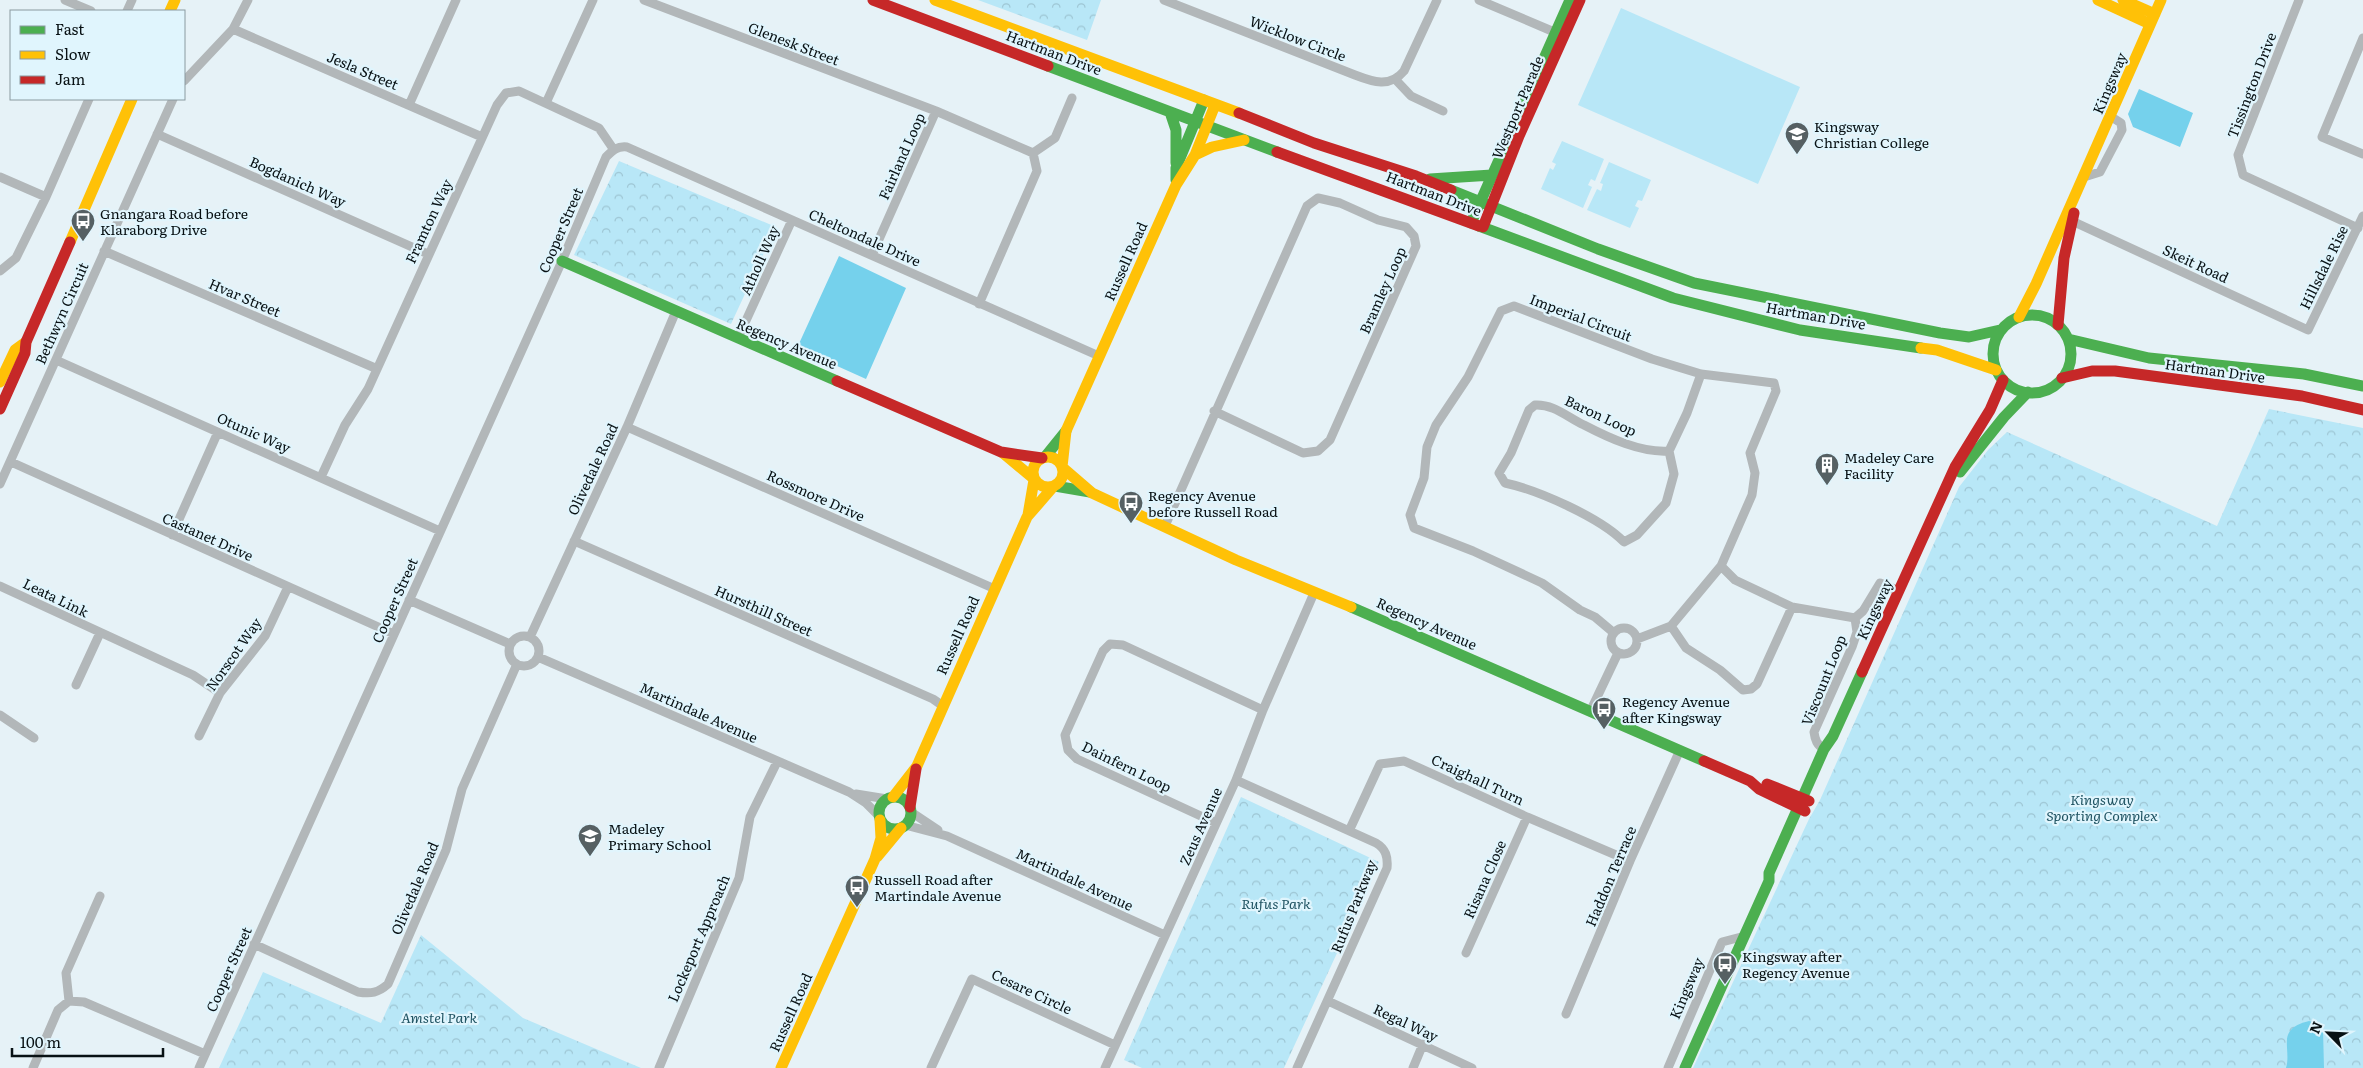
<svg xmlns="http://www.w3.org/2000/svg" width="2363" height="1068" font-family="Literata,serif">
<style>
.green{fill:#b8e7f7}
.park{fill:url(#park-crowns)}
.water{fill:#75d1ec}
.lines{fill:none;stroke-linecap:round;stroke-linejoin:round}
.street{stroke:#b2b7b9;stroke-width:9}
.fast{stroke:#4caf50;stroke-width:11}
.slow{stroke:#ffc107;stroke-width:11}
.jam{stroke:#c62828;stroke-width:11}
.labels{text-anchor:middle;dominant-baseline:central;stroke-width:4.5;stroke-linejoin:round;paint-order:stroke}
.street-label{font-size:14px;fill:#081114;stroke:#e0f5fd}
.poi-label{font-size:14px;fill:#081114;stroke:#e0f5fd;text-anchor:start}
.park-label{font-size:14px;font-style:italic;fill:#205463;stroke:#e0f5fd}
</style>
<defs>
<pattern id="park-crowns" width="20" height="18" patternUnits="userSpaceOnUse" patternTransform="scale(1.25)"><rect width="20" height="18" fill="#b8e7f7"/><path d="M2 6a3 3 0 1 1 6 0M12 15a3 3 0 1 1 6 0" fill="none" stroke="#9dc5d3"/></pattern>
</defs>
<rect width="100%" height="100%" fill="#e6f2f7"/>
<path class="green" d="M1621,8l179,79 -42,97 -180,-79z
M1562,141l42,18 -9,22 -4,-2 -3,6 4,2 -9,21 -42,-19 9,-21 3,2 3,-6 -4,-2z
M1609,162l42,18 -9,21 -4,-1 -3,6 4,2 -9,20 -43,-18 10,-21 4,2 2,-7 -3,-1z"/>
<path class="park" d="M978,0h123l-14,40z
M619,161l157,66 -45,97 -157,-69z
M2269,409l94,19v640h-670l116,-249 11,-19 139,-313 29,-37 19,-18 210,94z
M1241,797l138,65 -95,206h-142l-18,-8z
M421,935l102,83 118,50h-422l44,-96 118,51z"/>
<path class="water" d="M2139,89l54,24 -13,34 -47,-20 -5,-13z
M839,256l67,32 -40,91 -69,-31z
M2309,1021l11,3 3,6 1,38h-38c6,-20 -11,-39 23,-47z"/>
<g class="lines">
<path class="street" d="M65,0l26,11
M644,0l292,111
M1164,0l191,75c18,7 35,13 49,-4l33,-71
M1479,0l80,34
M2299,0l-61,155 5,20 115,53
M127,11l5,-11
M233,29l249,108
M2363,38l-41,99 41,17
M1395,79l16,17 32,15
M184,81l49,-52 15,-29
M546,103l47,-103
M409,105l47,-105
M157,134l271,120
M1033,153l22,-15 17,-40
M0,177l46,20
M2084,177l16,-5 22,-42 -1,-7 -11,-7
M2072,221l236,109 55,-114
M104,251l271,117
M872,255l64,-144 97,42 4,18 -58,133
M0,271l16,-13 30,-61 43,-98
M738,338l54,-118
M56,360l384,171
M627,427l368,162
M1669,451c-28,2 -60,-13 -85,-26 -17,-8 -30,-21 -49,-20l-6,5 -18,43 -12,20 6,10c33,7 96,35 119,59l13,-7 29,-32 8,-29 -5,-23 18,-38 14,-39
M11,462l383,172
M321,477l24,-52 23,-36 129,-284 9,-12 13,-2 80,37 15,22
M0,484l173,-385
M1165,526l142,-320 11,-8 22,5 38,17 28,7 8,9 2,10 -86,194 -12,11 -15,2 -89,-42
M172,535l46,-103
M574,541l359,158 10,7
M1721,566l14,14 57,27 63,11
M0,586l193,89 27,18
M409,600l101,44
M1671,626l15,22 34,22 23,20 8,-1 6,-5 35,-77
M1611 641a13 13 0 1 1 26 0a13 13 0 1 1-26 0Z
M1614,633l-19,-16 -15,-7 -38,-27 -69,-32 -59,-23 -4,-13 14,-37 3,-31 9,-22 32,-48 33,-66 13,-5 138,53 49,15 73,9 2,8 -26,62 5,20 -3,22 -31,71 -50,60 -34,13
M509 651a15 15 0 1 1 30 0a15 15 0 1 1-30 0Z
M530,637l97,-210 49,-116
M538,657l311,135 17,11 13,13
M76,685l24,-52
M1590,712l28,-59
M0,715l34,23
M199,736l21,-43 45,-57 23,-49
M1824,749c-7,-4 -9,-9 -10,-17l38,-85 5,-15 -2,-14 8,-7 17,-28 19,8
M1236,780l140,63c10,6 12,14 11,25l-90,200
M856,794l31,5
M911,812l27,18
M1216,823l-139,-64 -9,-9 -3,-15 38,-84 7,-7 13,1 140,65
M905,825l42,11 218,99
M1349,831l31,-67 24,-3 123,56 103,44
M254,944l104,48c13,2 20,1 30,-8l58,-134 16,-61 55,-125
M1466,953l61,-136
M69,1001l-3,-28 34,-77
M1328,1001l144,67
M1566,1014l64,-153 50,-111
M33,1068l25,-58 11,-9 15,1 121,52
M199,1068l363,-807 44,-104c7,-7 11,-11 21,-10l472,209
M659,1068l80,-190 11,-61 27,-55
M931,1068l41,-89 143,66
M1105,1068l131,-288 27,-70 51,-117
M1413,1068l10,-24
M1668,1068l54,-126 23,-6"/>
<path class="fast" d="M1048,66l229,86
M1170,112l6,18v33
M1430,179l62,-4
M1176,180v-12l28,-68
M1451,190l147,59 96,34 246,50 29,4 31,-7
M1471,223l99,-223
M1479,226l194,72 127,32 121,18
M562,261l275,120
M1993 354a39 39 0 1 1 78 0a39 39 0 1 1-78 0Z
M2068,339l81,19 155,16 59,12
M1045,457l21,-26
M1960,472l44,-55 24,-25
M1055,486l35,6
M1351,607l353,154
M879 813a16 16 0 1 1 32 0a16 16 0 1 1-32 0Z
M1685,1068l84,-187v-8l55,-124 9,-13 29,-64"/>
<path class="slow" d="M935,0l304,113
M2098,0l52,24
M2123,0l32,14
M170,11l5,-11
M1195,155l17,-8 32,-7
M70,242l62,-143
M2019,317l17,-33 125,-284
M1921,348l16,2 59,20
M0,382l15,-32 11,-8
M1003,453l30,25
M1033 472a15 15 0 1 1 30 0a15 15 0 1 1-30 0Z
M1062,467l4,-36 110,-246 19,-30 20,-50
M1063,468l29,25 144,67 115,47
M1028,515l6,-35
M893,797l24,-31 110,-249 26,-30
M877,857l24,-29
M781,1068l94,-209 6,-21 -1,-18"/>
<path class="jam" d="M873,0l175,66
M1239,113l75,30 102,33 35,14
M1277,152l202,74
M1483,227l36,-91 61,-136
M2058,325l6,-67 10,-45
M2062,378l30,-7h23l187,25 61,14
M837,381l164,71 41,6
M0,409l25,-56 1,-11 44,-100
M1862,672l93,-205 35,-57 13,-30
M1704,761l46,20 9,8 46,22
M1767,784l42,17
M910,807l6,-38"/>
</g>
<defs>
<symbol id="school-pin" viewBox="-11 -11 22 30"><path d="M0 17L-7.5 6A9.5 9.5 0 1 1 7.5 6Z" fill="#566063" stroke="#e0f5fd"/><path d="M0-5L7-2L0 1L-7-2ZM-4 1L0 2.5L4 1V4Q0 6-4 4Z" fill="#fff"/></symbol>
<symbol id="bus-pin" viewBox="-11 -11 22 30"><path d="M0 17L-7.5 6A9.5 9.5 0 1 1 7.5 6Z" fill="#566063" stroke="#e0f5fd"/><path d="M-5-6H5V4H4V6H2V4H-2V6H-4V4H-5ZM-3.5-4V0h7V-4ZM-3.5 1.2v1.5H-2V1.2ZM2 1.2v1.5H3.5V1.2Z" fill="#fff"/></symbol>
<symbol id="building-pin" viewBox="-11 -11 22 30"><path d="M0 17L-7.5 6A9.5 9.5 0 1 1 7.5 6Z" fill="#566063" stroke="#e0f5fd"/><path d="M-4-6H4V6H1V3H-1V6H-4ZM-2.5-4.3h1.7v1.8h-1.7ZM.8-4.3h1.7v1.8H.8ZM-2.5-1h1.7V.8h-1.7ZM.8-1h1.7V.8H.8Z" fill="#fff"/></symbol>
</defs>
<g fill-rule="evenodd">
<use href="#school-pin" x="1783" y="120" width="28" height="38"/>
<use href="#bus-pin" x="69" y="207" width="28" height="38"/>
<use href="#building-pin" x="1813" y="451" width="28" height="38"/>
<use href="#bus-pin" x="1117" y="489" width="28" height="38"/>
<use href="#bus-pin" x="1590" y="695" width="28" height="38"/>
<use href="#school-pin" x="576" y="822" width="28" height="38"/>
<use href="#bus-pin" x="843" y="873" width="28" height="38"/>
<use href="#bus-pin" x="1711" y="950" width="28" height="38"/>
</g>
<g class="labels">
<g class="street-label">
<text transform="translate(1298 38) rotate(21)">Wicklow Circle</text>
<text transform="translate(794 43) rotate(21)">Glenesk Street</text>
<text transform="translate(1054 52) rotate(21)">Hartman Drive</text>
<text transform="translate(363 70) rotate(23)">Jesla Street</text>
<text transform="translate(2109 83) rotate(-67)">Kingsway</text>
<text transform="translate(2251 85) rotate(-69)">Tissington Drive</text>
<text transform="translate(1517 107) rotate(-67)">Westport Parade</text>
<text transform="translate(901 156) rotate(-66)">Fairland Loop</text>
<text transform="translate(298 181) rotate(24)">Bogdanich Way</text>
<text transform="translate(1434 193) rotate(21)">Hartman Drive</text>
<text transform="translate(428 221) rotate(-65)">Framton Way</text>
<text transform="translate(560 230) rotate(-67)">Cooper Street</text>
<text transform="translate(865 237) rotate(24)">Cheltondale Drive</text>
<text transform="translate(759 260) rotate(-66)">Atholl Way</text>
<text transform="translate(1125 261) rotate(-66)">Russell Road</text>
<text transform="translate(2196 263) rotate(25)">Skeit Road</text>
<text transform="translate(2323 267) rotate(-64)">Hillsdale Rise</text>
<text transform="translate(1382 290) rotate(-66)">Bramley Loop</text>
<text transform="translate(245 297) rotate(23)">Hvar Street</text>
<text transform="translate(61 313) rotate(-66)">Bethwyn Circuit</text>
<text transform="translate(1816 315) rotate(10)">Hartman Drive</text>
<text transform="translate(1581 317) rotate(21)">Imperial Circuit</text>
<text transform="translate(787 343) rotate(23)">Regency Avenue</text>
<text transform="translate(2215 370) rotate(8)">Hartman Drive</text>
<text transform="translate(1601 415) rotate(25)">Baron Loop</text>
<text transform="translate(254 432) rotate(24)">Otunic Way</text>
<text transform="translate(592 469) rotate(-65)">Olivedale Road</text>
<text transform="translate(816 495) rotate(24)">Rossmore Drive</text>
<text transform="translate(208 536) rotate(24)">Castanet Drive</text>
<text transform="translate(56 597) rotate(26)">Leata Link</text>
<text transform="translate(394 600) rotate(-66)">Cooper Street</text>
<text transform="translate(1874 609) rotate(-65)">Kingsway</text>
<text transform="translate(764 610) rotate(24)">Hursthill Street</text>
<text transform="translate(1427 623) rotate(24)">Regency Avenue</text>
<text transform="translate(957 635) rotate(-66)">Russell Road</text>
<text transform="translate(233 654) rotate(-55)">Norscot Way</text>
<text transform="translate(1823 680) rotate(-68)">Viscount Loop</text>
<text transform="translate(699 712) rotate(24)">Martindale Avenue</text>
<text transform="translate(1127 766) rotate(26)">Dainfern Loop</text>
<text transform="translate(1478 779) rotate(25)">Craighall Turn</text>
<text transform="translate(1200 826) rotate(-66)">Zeus Avenue</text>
<text transform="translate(1610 876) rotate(-67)">Haddon Terrace</text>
<text transform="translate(1075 879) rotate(25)">Martindale Avenue</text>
<text transform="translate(1484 879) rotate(-66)">Risana Close</text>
<text transform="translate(414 888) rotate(-67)">Olivedale Road</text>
<text transform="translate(1353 906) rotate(-68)">Rufus Parkway</text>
<text transform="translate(698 938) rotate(-67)">Lockeport Approach</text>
<text transform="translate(228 969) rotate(-66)">Cooper Street</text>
<text transform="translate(1686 988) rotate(-67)">Kingsway</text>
<text transform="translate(1032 991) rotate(25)">Cesare Circle</text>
<text transform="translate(790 1012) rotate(-66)">Russell Road</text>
<text transform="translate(1406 1022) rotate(25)">Regal Way</text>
</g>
<g class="poi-label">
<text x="1814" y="126">Kingsway<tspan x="1814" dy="16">Christian College</tspan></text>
<text x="100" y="213">Gnangara Road before<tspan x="100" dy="16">Klaraborg Drive</tspan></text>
<text x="1844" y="457">Madeley Care<tspan x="1844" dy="16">Facility</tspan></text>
<text x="1148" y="495">Regency Avenue<tspan x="1148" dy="16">before Russell Road</tspan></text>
<text x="1622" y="701">Regency Avenue<tspan x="1622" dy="16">after Kingsway</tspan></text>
<text x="608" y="828">Madeley<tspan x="608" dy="16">Primary School</tspan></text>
<text x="874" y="879">Russell Road after<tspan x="874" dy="16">Martindale Avenue</tspan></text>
<text x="1742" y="956">Kingsway after<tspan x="1742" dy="16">Regency Avenue</tspan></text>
</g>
<g class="park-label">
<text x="2102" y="799">Kingsway<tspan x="2102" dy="16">Sporting Complex</tspan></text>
<text x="1276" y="903">Rufus Park</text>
<text x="439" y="1017">Amstel Park</text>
</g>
</g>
<rect x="10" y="10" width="175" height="90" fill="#e0f5fd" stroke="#8a9aa0"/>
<rect x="20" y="26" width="25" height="8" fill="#4caf50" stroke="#8a9aa0"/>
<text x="55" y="35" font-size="15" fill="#081114">Fast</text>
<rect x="20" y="51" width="25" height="8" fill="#ffc107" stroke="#8a9aa0"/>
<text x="55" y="60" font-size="15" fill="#081114">Slow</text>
<rect x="20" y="76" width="25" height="8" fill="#c62828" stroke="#8a9aa0"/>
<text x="55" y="85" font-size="15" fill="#081114">Jam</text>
<g transform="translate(2328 1033) rotate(294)" stroke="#e0f5fd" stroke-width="4" paint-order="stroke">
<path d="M0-4L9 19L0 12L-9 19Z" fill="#081114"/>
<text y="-8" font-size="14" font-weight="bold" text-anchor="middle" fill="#081114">N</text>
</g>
<path d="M12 1048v8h151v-8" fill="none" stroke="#081114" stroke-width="2.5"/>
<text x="20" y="1048" font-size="15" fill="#081114" stroke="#e0f5fd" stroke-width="4" paint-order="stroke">100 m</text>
</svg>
